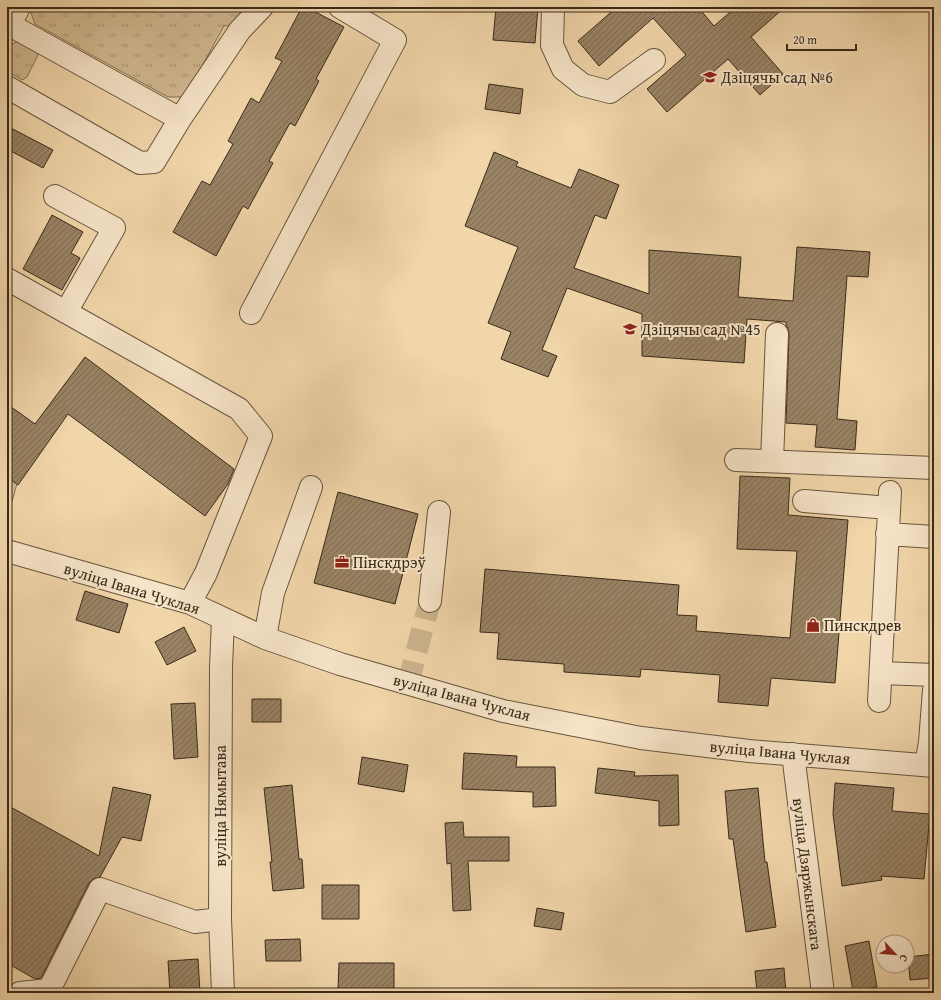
<svg xmlns="http://www.w3.org/2000/svg" width="941" height="1000" font-family="'Gentium Book Plus',serif">
<style>
.grass{fill:url(#grass-tufts);stroke:#867256}
.building{fill:url(#building-hatch);stroke:#392a1a}
.lines{fill:none;stroke-linecap:round;stroke-linejoin:round}
.minor-tunnel{stroke:#ccb48d;stroke-width:22;stroke-dasharray:22 11;stroke-linecap:butt}
.minor-casing{stroke:#67553e;stroke-width:24}
.minor{stroke:#f6e4c8;stroke-width:22}
.labels{text-anchor:middle;dominant-baseline:central;stroke-width:4;stroke-linejoin:round;paint-order:stroke}
.poi-label{font-size:16px;fill:#392a1a;stroke:#f6e4c8;text-anchor:start}
.street-label{font-size:16px;fill:#392a1a;stroke:#f6e4c8}
</style>
<defs>
<pattern id="grass-tufts" width="24" height="20" patternUnits="userSpaceOnUse"><rect width="24" height="20" fill="#d2b992"/><path d="M3 7l-1-3M5 7V3M7 7l1-3M15 17l-1-3M17 17v-4M19 17l1-3" fill="none" stroke="#ab9776"/></pattern>
<pattern id="building-hatch" width="6" height="6" patternUnits="userSpaceOnUse"><rect width="6" height="6" fill="#998365"/><path d="M-1 1l2-2M0 6l6-6M5 7l2-2" fill="none" stroke="#7e6b52"/></pattern>
</defs>
<rect width="100%" height="100%" fill="#f1d6aa"/>
<filter id="stains"><feTurbulence type="fractalNoise" baseFrequency=".005" numOctaves="4"/><feColorMatrix values="0 0 0 0 .2 0 0 0 0 .09 0 0 0 0 .02 0 0 0 .5 -.17"/></filter>
<radialGradient id="worn" r=".72"><stop offset=".6" stop-color="#630" stop-opacity="0"/><stop offset="1" stop-color="#630" stop-opacity=".3"/></radialGradient>
<path class="grass" d="M32,7h208l3,6 -9,12 -10,1 -39,71h-17l-133,-73 -5,-14z
M19,41l18,10 1,4 -11,22 -5,3 -15,-9v-15l5,-12z
M7,472l11,8 -8,29 -3,-1z"/>
<path class="building" d="M302,7h4l38,20 -28,52 3,2 -24,45 -5,-3 -21,38 4,2 -25,46 -5,-3 -27,50 -43,-24 29,-51 8,4 23,-41 -5,-3 23,-43 8,5 23,-42 -7,-3z
M496,7h42l-3,36 -42,-3z
M617,7h81l16,19 22,-19h49l-34,30 32,37 -23,21 -32,-36 -61,53 -20,-23 39,-34 -33,-37 -54,48 -21,-25z
M489,84l34,5 -3,25 -35,-5z
M7,126l46,24 -10,18 -36,-19z
M494,152l24,10 -2,4 55,22 8,-19 40,16 -13,34 -11,-4 -21,53 75,26v-44l92,7 -3,40 55,4 4,-54 73,5 -2,25 -21,-1 -10,143 20,2 -2,29 -40,-3 2,-22 -31,-2 3,-89 -1,-5 -2,-4v-3l-39,-3 -3,44 -102,-7v-42l-75,-26 -25,62 15,6 -9,21 -47,-18 10,-27 -23,-9 30,-76 -53,-21z
M52,215l31,17 -12,21 9,5 -18,32 -39,-21z
M85,357l149,112 -6,15 -23,32 -137,-102 -50,71 -11,-8v-73l28,20z
M740,476l50,2 -2,37 60,5 -13,163 -64,-5 -3,28 -50,-4 2,-27 -79,-6 -1,8 -76,-5v-8l-67,-5 2,-26 -19,-1 5,-63 194,16 -2,30 20,1 -1,15 94,7 7,-87 -60,-2z
M338,492l80,22 -23,90 -81,-21z
M85,591l43,13 -9,29 -43,-13z
M184,627l12,24 -29,14 -12,-23z
M252,699h29v23h-29z
M195,703l3,54 -24,2 -3,-55z
M464,753l53,3 -1,11h39l1,39 -23,1v-15l-71,-3z
M362,757l46,8 -4,27 -46,-8z
M598,768l37,4 -1,4 44,-1 1,50 -20,1v-25l-64,-8z
M835,783l59,5 -2,23 38,3 -6,65 -43,-3 1,4 -40,6 -9,-72z
M292,785l7,74h3l2,29 -31,3 -3,-29h2l-8,-74z
M113,787l38,8 -10,46 -19,-4 -22,40 -7,2 -4,4 -48,95 -6,1 -28,-16v-158l92,51z
M758,788l7,74h2l9,65 -30,5 -13,-93h-4l-4,-48z
M463,822l1,15h45v24h-41l3,49 -18,1 -2,-48 -4,1 -2,-41z
M322,885h37v34h-37z
M537,908l27,5 -3,17 -27,-4z
M300,939l1,22h-35l-1,-21z
M869,941l8,46 -24,4 -8,-45z
M934,954v24l-24,2 -2,-23z
M198,959l2,34h-30l-2,-32z
M339,963h55v27h-56z
M784,968l2,25h-29l-2,-22z"/>
<g class="lines">
<path class="minor-tunnel" d="M408,683l22,-82"/>
<defs>
<path id="minor" d="M19,7l-9,18 170,94 60,-89 22,-23
M553,7l-1,38 11,24 20,16 27,7 44,-32
M7,87l133,76 14,-1 26,-43
M55,196l59,32 -48,84
M7,279l232,130 22,27 -55,137 -16,30
M251,313l144,-273 -55,-33
M736,460l198,8
M772,461l5,-127
M804,501l85,7
M887,534l47,3
M7,551l183,52 75,35 75,26 163,47 138,27 108,13 185,15
M430,601l9,-89
M265,638l8,-45 38,-106
M881,673l53,2
M879,701l11,-209
M793,754l30,239
M926,765l4,-23 4,-52
M20,993l29,-3 51,-101 95,33 25,-3
M223,993l-3,-74 1,-252 2,-48"/>
</defs>
<use href="#minor" class="minor-casing"/>
<use href="#minor" class="minor"/>
</g>
<defs>
<symbol id="school-bare" viewBox="-9 -9 18 18"><path d="M0-5L7-2L0 1L-7-2ZM-4 1L0 2.5L4 1V4Q0 6-4 4Z" fill="#8f2418" stroke="#f6e4c8" stroke-width="2.5" paint-order="stroke"/></symbol>
<symbol id="office-bare" viewBox="-9 -9 18 18"><path d="M-6-3h4V-5.5h4V-3h4V5H-6ZM-1-4.5V-3h2v-1.5ZM-6 0V1H6V0Z" fill="#8f2418" stroke="#f6e4c8" stroke-width="2.5" paint-order="stroke"/></symbol>
<symbol id="shop-bare" viewBox="-9 -9 18 18"><path d="M-5-2.5h2.3a2.7 3.5 0 0 1 5.4 0H5L5.5 6h-11ZM-1.5-2.5h3a1.5 2.3 0 0 0-3 0Z" fill="#8f2418" stroke="#f6e4c8" stroke-width="2.5" paint-order="stroke"/></symbol>
</defs>
<g fill-rule="evenodd">
<use href="#school-bare" x="700" y="67" width="20" height="20"/>
<use href="#school-bare" x="620" y="319" width="20" height="20"/>
<use href="#office-bare" x="332" y="552" width="20" height="20"/>
<use href="#shop-bare" x="803" y="615" width="20" height="20"/>
</g>
<g class="labels">
<g class="poi-label">
<text x="721" y="77">Дзіцячы сад №6</text>
<text x="641" y="329">Дзіцячы сад №45</text>
<text x="353" y="562">Пінскдрэў</text>
<text x="824" y="625">Пинскдрев</text>
</g>
<g class="street-label">
<text transform="translate(132 588) rotate(17)">вуліца Івана Чуклая</text>
<text transform="translate(462 697) rotate(15)">вуліца Івана Чуклая</text>
<text transform="translate(780 752) rotate(5)">вуліца Івана Чуклая</text>
<text transform="translate(220 806) rotate(-90)">вуліца Нямытава</text>
<text transform="translate(808 874) rotate(83)">вуліца Дзяржынскага</text>
</g>
</g>
<rect width="941" height="1000" fill="none" stroke="#f1d6aa" stroke-width="24"/>
<rect x="8" y="8" width="925" height="984" fill="none" stroke="#392a1a" stroke-width="2"/>
<rect x="12" y="12" width="917" height="976" fill="none" stroke="#392a1a"/>
<g transform="translate(895 954) rotate(116)"><circle r="19" fill="#f6e4c8" stroke="#aa9a82"/>
<path d="M0-3L7 15L0 10L-7 15Z" fill="#8f2418"/>
<text y="-6" font-size="11" font-weight="bold" text-anchor="middle" fill="#392a1a">С</text>
</g>
<path d="M787 44v6h69v-6" fill="none" stroke="#392a1a" stroke-width="2"/>
<text x="793" y="44" font-size="12" fill="#392a1a" stroke="#f6e4c8" stroke-width="3" paint-order="stroke">20 m</text>
<rect width="100%" height="100%" filter="url(#stains)"/>
<rect width="100%" height="100%" fill="url(#worn)"/>
</svg>
